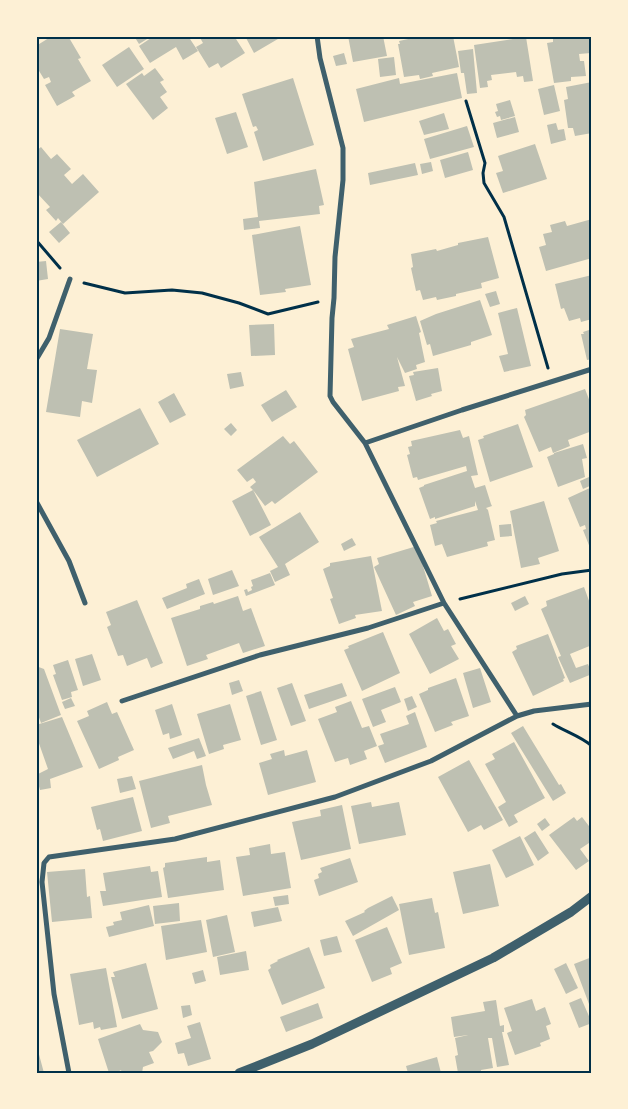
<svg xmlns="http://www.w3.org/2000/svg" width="628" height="1109" font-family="Literata,serif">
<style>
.building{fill:#bec0b2}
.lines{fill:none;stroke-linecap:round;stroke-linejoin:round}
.path{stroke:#003049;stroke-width:3}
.minor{stroke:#3f606c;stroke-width:5}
.tertiary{stroke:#3f606c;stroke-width:9}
.neatline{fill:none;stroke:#003049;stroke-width:2}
</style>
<rect width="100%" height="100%" fill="#fdf0d5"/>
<path class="building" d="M52,36h16l13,22 -3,1 13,22 -19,11 3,4 -18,10 -12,-21 6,-3 -2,-5 -5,2 -8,-13v-20z
M134,36h18l-13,8z
M154,36h34l10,15 -15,9 -7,-13 -26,16 -11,-17z
M199,36h42l-5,3 9,14 -24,15 -3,-5 -9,5 -13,-21 7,-4z
M245,36h38l-29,17z
M348,36h35l4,20 -34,6z
M422,36h31l6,31 -27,6 1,3 -13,3 -1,-4 -15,2 -6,-33h2l-1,-3z
M553,36h30l1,3h5l2,14 -12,1 1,7h4l2,15 -15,1v4l-17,2 -7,-40 6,-1z
M526,37l7,44 -9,1 -1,-6 -6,1 -1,-5 -25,3 1,5 -5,1 1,6 -8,1 -6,-43z
M129,47l15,22 -27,18 -15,-22z
M473,49l4,44 -10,1 -3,-21h-3l-3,-22z
M344,53l3,11 -11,2 -3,-10z
M394,57l2,18 -16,2 -2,-18z
M155,68l9,12 -4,2 7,10 -7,5 8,11 -15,12 -27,-36 16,-11 2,3z
M457,73l5,25 -98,24 -8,-33 43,-11 1,6z
M293,78l21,67 -51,16 -9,-29 4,-2 -2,-4 -3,1 -11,-33z
M592,82v51l-17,3 -2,-8h-5l-4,-28 4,-1 -2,-12z
M554,85l6,26 -16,4 -6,-26z
M510,100l5,16 -14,4 -1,-4 -3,1 -2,-5 3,-1 -2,-7z
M236,112l12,35 -21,7 -12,-36z
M444,113l5,16 -25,6 -5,-14z
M515,117l4,15 -22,6 -4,-15z
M556,123l2,7 6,-1 2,11 -15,4 -4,-19z
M467,126l7,21 -44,12 -6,-20z
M535,144l12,35 -44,14 -7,-20 7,-2 -5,-15z
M41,147l10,12 6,-5 14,15 -7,6 8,9 11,-10 16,18 -36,32 -5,-6 -2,3 -10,-11 4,-3 -14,-15v-41z
M468,152l5,18 -28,8 -5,-18z
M431,162l2,9 -11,3 -2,-10z
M415,163l3,12 -48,10 -2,-12z
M316,169l8,36 -5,1 1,8 -61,7 1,7 -16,2 -1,-11 15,-2 -4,-35z
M592,219v39l-46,13 -7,-24 7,-2 -3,-11 9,-2 -2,-7 15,-4 2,5z
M61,222l9,11 -11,10 -10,-11z
M300,226l11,59 -26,4 1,3 -26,3 -8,-60z
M488,237l11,41 -18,5 1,5 -26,6v2l-19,4 -1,-3 -13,3 -3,-10 -4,1 -5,-23 2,-1 -2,-13 25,-5 1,2 21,-6v-2z
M46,261l2,18 -12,2v-19z
M592,275v44l-11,3 -1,-4 -11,3 -5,-13 -3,1 -6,-25z
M496,291l4,13 -10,3 -5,-13z
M480,300l12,35 -21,7v3l-38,11 -3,-12 -3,1 -7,-24 16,-7z
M517,308l14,58 -27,6 -5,-16 9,-2 -10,-41z
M416,316l5,16 -2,1 6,29 -9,3 1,4 -12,4 -8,-16 8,29 -7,1 1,4 -37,10 -14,-52 6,-2 -3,-8 38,-10 -2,-4z
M274,324l1,31 -24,1 -2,-31z
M60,329l33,5 -6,35 10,1 -5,33 -10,-2 -2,16 -34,-5z
M592,329v30l-5,1 -6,-26h3l-1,-2z
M438,368l4,23 -11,3 1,2 -16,5 -7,-25 5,-1 -1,-3z
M241,372l3,14 -14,3 -3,-15z
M585,389l7,18v24l-24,9 2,6 -17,7 -2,-6 -12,5 -15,-35 2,-2 -1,-5z
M286,390l11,17 -25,15 -11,-17z
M174,393l12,22 -16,8 -12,-21z
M140,408l19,36 -62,33 -20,-37z
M231,423l6,7 -6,6 -7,-7z
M518,424l15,43 -43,15 -12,-42 6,-2 -1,-2z
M460,430l3,8 6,-2 9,39 -7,1 4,12 10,-3 6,19 1,2 -6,2 2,2 7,30 -8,2 1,4 -41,11 -5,-13 -7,2 -5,-21 7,-2 -1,-2 42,-11 -3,-9v5l-40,13v-2l-5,2 -11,-31 5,-2v-1l43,-14 -1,-5 -48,14 -1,-3 -4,1 -6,-23 3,-1 -2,-7 4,-1 -1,-5z
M283,436l7,8 4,-3 24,31 -43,32 -3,-3 -7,5 -12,-16 18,35 -21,11 -18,-35 21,-11 -3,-3 6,-5 -3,-4 -6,4 -10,-12z
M583,444l4,14 -5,1 3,18 -27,10 -11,-30 7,-3v-1z
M589,477l3,8 -9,4 -3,-8z
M592,487v66l-9,-23 3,-1 -1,-4 -5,2 -12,-29z
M544,501l15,50 -21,7 2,6 -19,4 -11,-57z
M300,512l19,30 -34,22 5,11 -15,7 -5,-11 8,-4 -19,-30z
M511,524l1,12 -12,1 -1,-12z
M352,538l4,7 -12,6 -3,-7z
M417,546l15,50 -19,6 2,4 -19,9 -22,-48 5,-3 -2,-6z
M371,556l11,55 -27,4 1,3 -17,6 -9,-25 3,-1 -10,-29 7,-3v-3z
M232,570l7,16 -26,9 -5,-16z
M270,573l5,12 -29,11 -2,-6 3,-1 1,3 4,-2 -1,-3 2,-1 -2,-6z
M199,579l6,15 -38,15 -5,-11 25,-10 -1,-4z
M584,587l8,22v36l-22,9 6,14 12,-4 4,10 -22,9 -12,-26 3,-1 -20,-47 6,-3 -1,-5z
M238,596l5,15 8,-3 14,38 -22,7 -4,-10 -33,12 2,4 -21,7 -16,-48 29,-9v-3l13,-4 1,2z
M525,596l4,8 -14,7 -4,-8z
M137,600l26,63 -12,5 -4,-10 -20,8 -4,-11 -5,1 -11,-29 4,-2 -5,-13z
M437,618l7,13 4,-2 8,15 -5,2 8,13 -29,15 -21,-40z
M383,632l17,41 -38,18 -18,-41 5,-2 -1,-2z
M548,634l17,44 -2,1 1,2 -31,15 -21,-44 5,-3 -1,-3z
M92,654l9,26 -18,6 -8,-27z
M68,660l10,30 -7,2 1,5 -10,3 -9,-25 3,-1 -3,-9z
M36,666l8,3 17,46 -20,8 -5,-14v-11l3,-1 -3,-9z
M480,668l11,34 -18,6 -10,-35z
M456,678l13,38 -18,6 2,3 -18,7 -16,-38 9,-4v-2z
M239,680l4,11 -11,4 -3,-12z
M292,683l14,38 -15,5 -14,-38z
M342,683l5,13 -38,13 -5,-14z
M395,687l6,15 -20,8 5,12 -13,5 -11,-28z
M261,691l16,49 -16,5 -15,-49z
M412,696l5,11 -9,4 -4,-12z
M71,698l4,8 -10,3 -3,-7z
M351,701l11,27 7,-2 8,20 -13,5 3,8 -17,6 -2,-7 -13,4 -17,-43 19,-7 -2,-5z
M107,702l5,12 5,-2 17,38 -16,7 1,3 -20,9 -22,-48 12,-5 -2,-5z
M172,704l10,31 -12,4 -1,-6 -6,2 -8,-25z
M230,704l11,36 -18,5 1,4 -15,5 -12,-40z
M415,712l12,35 -42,16 -7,-17 6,-2 -4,-10 29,-10 -3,-8z
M62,717l21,50 -33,12 1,9 -11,2 -4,-15 12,-6 -12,-34v-10z
M523,726l36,59 2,-1 5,9 -13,8 -42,-68z
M199,738l7,18 -9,3 -3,-8 -21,8 -5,-11z
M514,742l31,56 -31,17 4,7 -9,5 -11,-20 8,-5 -21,-38 10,-5 -3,-5z
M284,750l1,6 22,-6 9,32 -48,13 -9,-32 13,-4 -2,-5z
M469,760l34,60 -19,10 -3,-5 -13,7 -30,-55z
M202,765l4,20 6,20 -44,11 2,7 -19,5 -12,-47z
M132,776l4,13 -16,4 -3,-14z
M133,797l9,34 -39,10 -3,-12 -3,1 -6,-23z
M371,802l1,5 27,-5 7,33 -47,9 -8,-38z
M342,805l9,44 -50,11 -9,-38 29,-6 -1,-6z
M574,817l3,4 5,-4 10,13v11l-12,8 9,12 -13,9 -27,-35z
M545,818l5,7 -8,6 -5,-7z
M535,831l14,22 -11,8 -14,-23z
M520,836l14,29 -28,13 -14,-28z
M270,844l1,10 14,-2 6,36 -48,8 -7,-39 14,-2 -1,-7z
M207,857v5l13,-2 4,30 -56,8 -5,-30 2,-1v-4z
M350,858l8,24 -39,14 -5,-16 5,-2 -1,-4 4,-2 -2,-4z
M490,864l9,42 -36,8 -10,-42z
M150,866l1,6 7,-1 4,26 -59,9 -3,-15h6l-3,-18z
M85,869l2,28 3,-1 2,22 -40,4 -5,-50z
M288,895l1,9 -14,2 -2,-9z
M392,896l7,14 -46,26 -8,-15 20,-9 -1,-1 4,-3z
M432,898l3,15 3,-1 7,36 -36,7 -10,-51z
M179,903l1,18 -25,3 -2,-18z
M149,905l5,21 -45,11 -3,-10 8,-2 -1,-3 9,-2 -2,-8z
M278,907l4,14 -28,6 -3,-15z
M227,915l8,37 -22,5 -7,-37z
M201,920l6,32 -41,8 -5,-34z
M387,927l15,36 -12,5 2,6 -20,8 -17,-42z
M337,936l5,16 -18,4 -4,-16z
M309,947l16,41 -43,17 -14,-35 3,-2 -1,-3 8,-4 -1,-1z
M246,951l3,19 -29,5 -3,-18z
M592,957v46l-3,1 -15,-40z
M146,963l12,46 -36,10 -11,-42h4l-2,-5z
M566,963l12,25 -12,6 -12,-25z
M106,968l11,59 -16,3 -1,-3 -6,2 -1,-7 -14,3 -9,-51z
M203,970l3,11 -11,3 -3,-11z
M581,998l11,25 -13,5 -10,-25z
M532,999l4,12 9,-4 6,17 -5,2 4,13 -10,4 1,3 -26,9 -8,-22 5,-2 -8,-23z
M496,1000l4,26 4,-1v7h-2l7,33 -12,2 -5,-29h-4l5,30 -12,2v3h-23l-3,-17 3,-1 -3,-17 13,-3 -14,2 -3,-20 34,-6 -2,-9z
M318,1003l5,15 -37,14 -6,-15z
M190,1005l2,10 -9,3 -2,-12z
M200,1022l11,37 -23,7 -4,-13 -6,1 -3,-11 16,-5 -4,-12z
M140,1024l3,6 15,2 4,10 -9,9 -4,1 5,11 -11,4 -1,6h-20l-1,-3 -5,3h-7l-11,-34z
M37,1047l7,26h-8z
M437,1057l4,16h-33l-2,-7z"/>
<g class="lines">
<path class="path" d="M466,101l19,62 -2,10 1,10 20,34 44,151
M36,240l24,28
M84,283l41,10 47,-3 30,3 37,10 29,11 50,-12
M460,599l102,-25 30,-4
M553,724c13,8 27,12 39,22"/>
<path class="minor" d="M317,36l3,22 23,90v32l-8,77 -1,41 -2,20 -2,78 3,6 32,41 79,160 73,113
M36,360l13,-22 21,-59
M365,443l97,-33 130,-41
M36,501l33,60 16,42
M122,701l138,-46 108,-27 76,-25
M69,1073l-15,-79 -12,-112 2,-19 5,-6 126,-18 160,-42 96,-36 86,-45 17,-5 58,-7"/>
<path class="tertiary" d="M239,1073l73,-29 181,-86 78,-46 21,-16"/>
</g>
<rect width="628" height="1109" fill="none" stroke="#fdf0d5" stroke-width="75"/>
<rect x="38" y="38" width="552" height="1034" class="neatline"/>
</svg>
